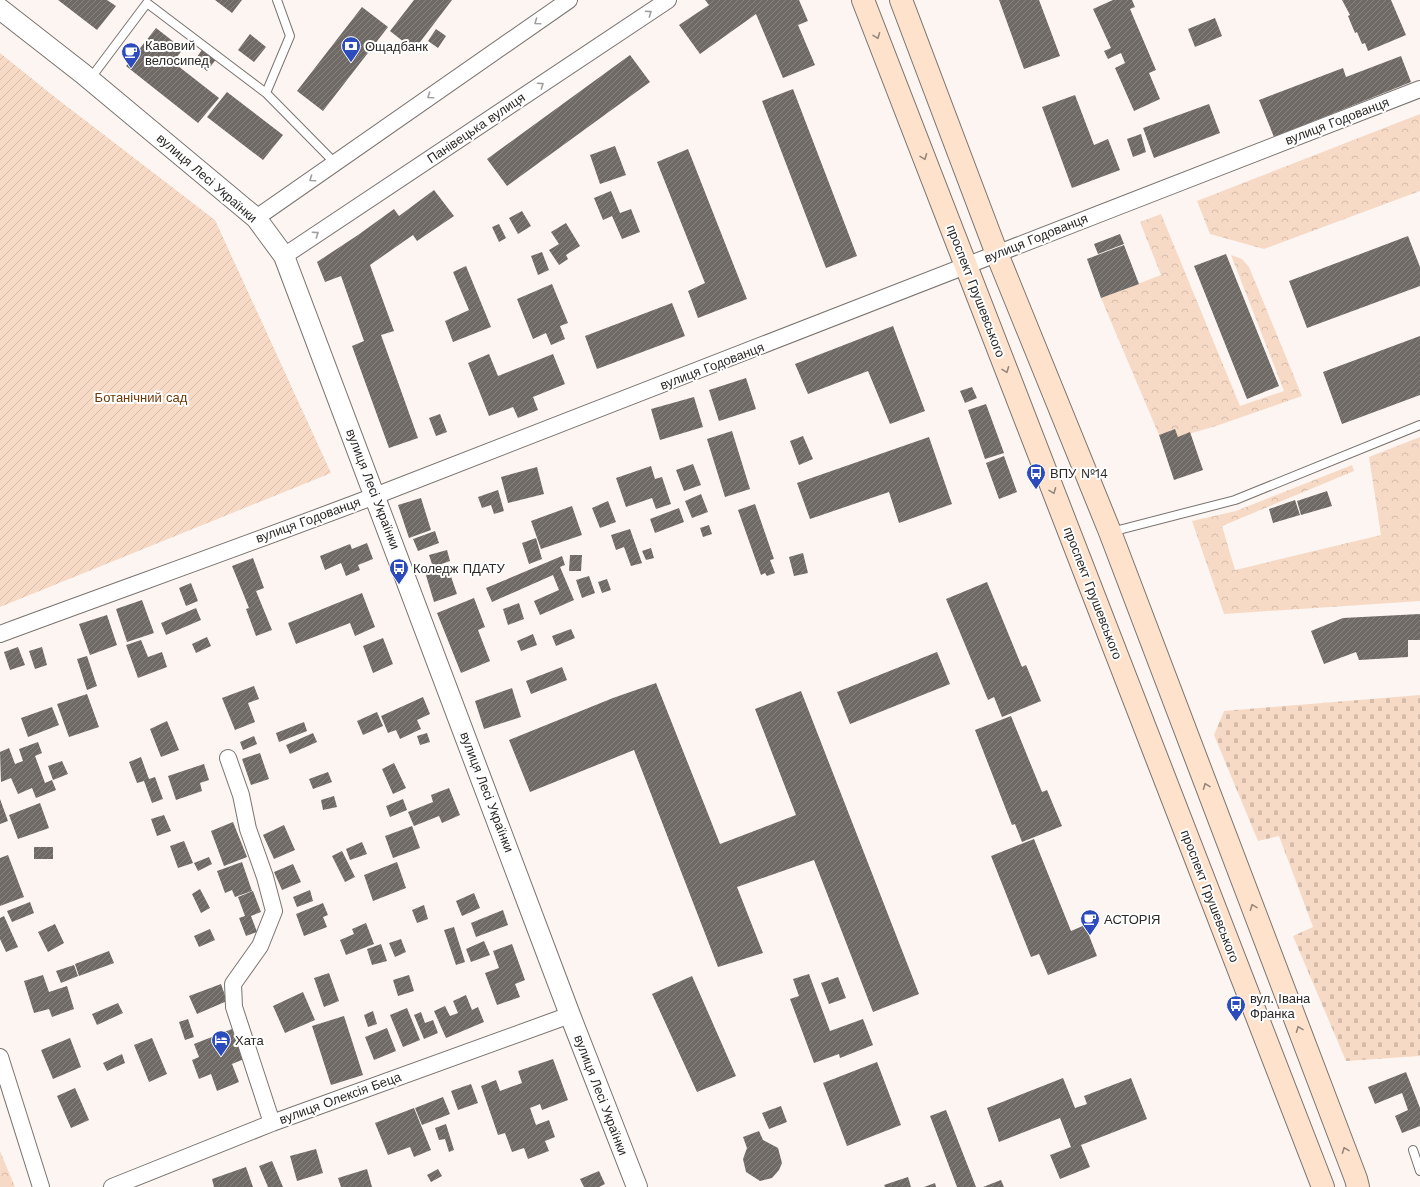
<svg xmlns="http://www.w3.org/2000/svg" width="1420" height="1187" font-family="'Work Sans',sans-serif">
<style>
.cemetery{fill:url(#cemetery-stones)}
.park{fill:url(#park-crowns)}
.garden{fill:url(#garden-furrows)}
.building{fill:url(#building-hatch)}
.lines{fill:none;stroke-linecap:round;stroke-linejoin:round}
.service-casing{stroke:#7a7470;stroke-width:10}
.minor-casing{stroke:#7a7470;stroke-width:18}
.tertiary-casing{stroke:#7a7470;stroke-width:22}
.secondary-casing{stroke:#7a7470;stroke-width:24}
.service{stroke:#fff;stroke-width:8}
.minor{stroke:#fff;stroke-width:16}
.tertiary{stroke:#fff;stroke-width:20}
.secondary{stroke:#fee2cc;stroke-width:22}
.oneway{stroke:#a09f9e}
.oneway2{stroke:#94867a}
.labels{text-anchor:middle;dominant-baseline:central;stroke-width:4;stroke-linejoin:round;paint-order:stroke}
.poi-label{font-size:13px;fill:#2b2927;stroke:#fff;text-anchor:start}
.street-label{font-size:13px;fill:#2b2927;stroke:#fff}
.park-label{font-size:13px;fill:#6b3806;stroke:#fff}
</style>
<defs>
<pattern id="cemetery-stones" width="16" height="16" patternUnits="userSpaceOnUse"><rect width="16" height="16" fill="#f7dac6"/><path d="M2 7V4a2 2 0 0 1 4 0v3zM10 15v-3a2 2 0 0 1 4 0v3z" fill="#d4bbaa"/></pattern>
<pattern id="park-crowns" width="20" height="18" patternUnits="userSpaceOnUse"><rect width="20" height="18" fill="#f7dac6"/><path d="M2 6a3 3 0 1 1 6 0M12 15a3 3 0 1 1 6 0" fill="none" stroke="#d4bbaa"/></pattern>
<pattern id="garden-furrows" width="10" height="10" patternUnits="userSpaceOnUse"><rect width="10" height="10" fill="#f7dac6"/><path d="M-1 1l2-2M0 10L10 0M9 11l2-2" fill="none" stroke="#d4bbaa"/></pattern>
<pattern id="building-hatch" width="6" height="6" patternUnits="userSpaceOnUse"><rect width="6" height="6" fill="#706a66"/><path d="M-1 1l2-2M0 6l6-6M5 7l2-2" fill="none" stroke="#888480"/></pattern>
</defs>
<rect width="100%" height="100%" fill="#fcf5f1"/>
<path class="cemetery" d="M1420,695v361l-74,5 -53,-125 20,-9 -34,-91 -21,5 -44,-106 10,-24z"/>
<path class="park" d="M1420,114v77l-156,58 -54,-15 -13,-33z
M1161,214l79,192 44,-15 -53,-136 11,4 7,8 53,129 -86,30 -38,11 -3,-8 -16,6 -58,-137 60,-23 -21,-53z
M1420,437v164l-196,13 -32,-93 44,-10 116,-46 2,6 -132,55 13,44 146,-35 -12,-78z
M0,1151l15,36h-15z"/>
<path class="garden" d="M0,53l56,45 159,122 116,253 -331,134z"/>
<path class="building" d="M58,0h49l9,6 -19,24z
M215,0h27l-10,13z
M414,0h38l-38,50 -24,-19z
M705,0h94l9,21 -10,4 17,40 -32,13 -27,-64 -56,40 -21,-29 30,-20z
M999,0h40l21,56 -36,13z
M1113,0h19l3,7 -5,2 26,61 -7,3 11,26 -26,12 -19,-43 10,-5 -4,-10 -13,6 -4,-8 7,-3 -18,-39z
M1342,0h49l15,35 -38,16 -3,-8 -3,1 -5,-12 -2,1 -7,-17 2,-1z
M362,7l26,20 -65,84 -26,-20z
M1215,18l7,18 -27,11 -7,-18z
M156,28l27,21 -10,13 46,36 -21,25 -72,-57z
M436,29l10,7 -8,12 -10,-7z
M250,34l16,13 -12,15 -16,-12z
M204,47l14,10 -11,14 -13,-10z
M630,55l20,27 -143,104 -20,-27z
M1401,56l10,26 -137,55 -15,-37 84,-32 3,9z
M793,89l64,167 -31,12 -64,-167z
M227,92l56,43 -20,25 -56,-43z
M1075,95l19,50 14,-6 12,31 -48,18 -30,-81z
M1209,104l11,29 -66,25 -11,-30z
M1141,134l5,18 -13,5 -6,-18z
M615,146l11,29 -26,9 -10,-29z
M688,149l59,150 -49,19 -10,-27 17,-8 -48,-121z
M434,190l20,26 -37,25 -4,-6 -43,30 24,66 -13,4 37,103 -29,10 -37,-102 12,-5 -23,-65 -16,6 -8,-20 41,-27 36,-26 5,7z
M611,191l9,22 11,-4 9,23 -18,7 -10,-23 -9,4 -9,-22z
M522,211l9,15 -13,8 -9,-16z
M566,223l14,23 -14,9 2,4 -9,6 -10,-15 10,-6 -8,-12z
M499,224l7,14 -7,4 -7,-15z
M1120,234l4,10 -26,10 -4,-10z
M1408,236l12,31v19l-113,42 -18,-47z
M1124,245l15,39 -38,14 -14,-39z
M542,252l7,18 -11,5 -7,-19z
M1226,254l53,132 -32,13 -53,-133z
M466,266l25,61 -38,15 -8,-21 24,-11 -16,-38z
M552,284l16,39 -8,3 5,13 -14,6 -5,-12 -13,6 -16,-40z
M672,303l13,33 -88,33 -12,-33z
M893,326l32,85 -35,13 -22,-53 -60,23 -13,-30z
M1420,336v59l-78,29 -19,-52z
M489,354l9,22 55,-22 12,30 -32,13 5,13 -20,8 -5,-11 -24,9 -21,-53z
M746,378l10,31 -37,12 -10,-31z
M972,387l5,11 -12,5 -5,-12z
M694,397l9,30 -43,13 -9,-31z
M986,404l18,49 -19,6 -17,-49z
M440,414l7,18 -11,4 -7,-18z
M1175,429l3,8 12,-5 13,38 -29,10 -15,-45z
M732,431l18,58 -25,8 -18,-58z
M803,436l10,23 -14,6 -9,-24z
M929,437l23,67 -53,19 -10,-31 -79,27 -13,-36z
M1004,456l13,36 -18,7 -13,-36z
M693,464l8,21 -17,6 -8,-21z
M651,466l4,13 7,-2 9,27 -15,5 -4,-11 -26,9 -10,-29z
M537,467l7,27 -36,9 -7,-26z
M498,490l6,21 -10,3 -3,-9 -9,3 -4,-11z
M1327,491l5,15 -31,9 -4,-14z
M701,494l7,18 -16,6 -7,-17z
M421,498l10,32 -22,8 -11,-33z
M1295,500l5,15 -27,8 -4,-14z
M608,501l8,21 -16,6 -8,-20z
M755,504l19,55 -4,1 5,13 -8,3 -2,-3 -4,2 -23,-65z
M572,506l10,29 -41,14 -10,-28z
M679,508l5,14 -29,11 -5,-14z
M709,525l3,9 -9,3 -3,-9z
M630,529l12,34 -11,3 -7,-19 -8,3 -5,-15z
M435,531l4,12 -21,8 -5,-12z
M536,538l6,21 -13,5 -7,-21z
M367,543l6,16 -15,6 2,5 -14,6 -5,-13 -16,7 -5,-14 30,-12 4,10 -2,-5z
M651,548l3,10 -8,2 -4,-9z
M447,550l3,11 -17,6 -4,-12z
M803,553l5,20 -14,3 -5,-19z
M570,555h12l-1,16h-12z
M562,556l3,9 -5,2 14,33 -34,15 -6,-14 25,-11 -6,-15 -61,27 -6,-14z
M253,558l11,30 -8,3 16,39 -16,6 -10,-27 3,-1 -17,-42z
M447,565l10,29 -23,8 -9,-30z
M589,576l6,17 -13,5 -6,-18z
M607,579l4,11 -9,3 -4,-11z
M987,582l35,85 4,-2 15,36 -39,16 -8,-20 -6,3 -42,-101z
M191,583l7,18 -12,5 -7,-18z
M362,593l13,34 -20,9 -5,-13 -54,21 -8,-21z
M474,598l11,29 -7,3 12,31 -29,12 -24,-60z
M142,600l12,33 -27,9 -11,-33z
M519,603l5,16 -16,6 -5,-16z
M196,608l5,12 -35,15 -5,-12z
M1420,614v26h-12v17l-49,3 -3,-8 -32,12 -13,-33 32,-13z
M107,615l10,30 -27,10 -11,-31z
M571,629l4,9 -19,8 -4,-10z
M533,634l4,11 -16,6 -4,-10z
M207,637l4,9 -15,7 -4,-9z
M383,638l10,26 -20,9 -10,-27z
M141,640l7,17 14,-5 5,15 -29,11 -12,-33z
M18,647l7,18 -15,5 -6,-18z
M42,647l5,18 -12,4 -6,-18z
M937,652l13,32 -100,40 -13,-32z
M87,656l10,30 -10,4 -10,-31z
M562,667l5,13 -36,14 -5,-13z
M656,683l64,161 76,-29 -41,-106 46,-18 118,303 -46,18 -59,-152 -77,27 26,66 -45,14 -84,-217 -104,42 -21,-52 104,-42z
M254,686l5,13 -11,4 7,19 -20,8 -13,-32z
M512,688l9,29 -37,12 -9,-28z
M87,694l12,33 -30,10 -12,-33z
M423,697l7,17 -13,6 4,9 -21,10 -4,-9 -8,3 -7,-17z
M52,707l7,18 -31,12 -7,-19z
M377,712l6,14 -20,9 -6,-14z
M1011,716l31,76 5,-2 15,36 -40,16 -7,-18 -3,1 -37,-95z
M167,721l12,29 -18,7 -11,-28z
M304,722l3,9 -28,11 -3,-9z
M313,733l4,9 -27,12 -4,-9z
M427,733l3,9 -10,3 -3,-9z
M254,736l3,8 -14,6 -3,-8z
M38,742l4,11 -7,3 10,27 7,-3 4,10 -20,8 -4,-10 -14,6 -7,-16 -10,4 -1,-30 9,-4 6,16 8,-3 -4,-12z
M260,753l9,26 -18,6 -9,-26z
M141,757l8,22 6,-2 8,22 -11,4 -8,-22 -7,2 -8,-21z
M62,761l6,13 -15,6 -5,-14z
M394,763l12,25 -13,6 -11,-25z
M204,764l5,16 -9,3 2,8 -26,9 -8,-24z
M328,772l4,10 -19,7 -4,-10z
M449,788l11,27 -18,8 -3,-7 -25,10 -6,-14 25,-10 -2,-7z
M334,796l3,11 -14,3 -2,-10z
M0,799l8,22 -8,3z
M403,799l4,11 -17,7 -4,-11z
M40,803l9,25 -31,11 -9,-24z
M164,815l7,16 -14,5 -6,-17z
M233,822l14,35 -23,9 -13,-35z
M284,825l11,25 -21,9 -11,-24z
M412,826l8,22 -27,10 -8,-22z
M1034,839l37,92 14,-6 12,31 -49,19 -9,-21 -8,3 -40,-101z
M184,841l9,22 -15,5 -8,-22z
M362,842l5,12 -17,6 -4,-11z
M34,847h19v12h-19z
M342,851l13,26 -10,5 -13,-26z
M8,855l16,42 -24,9v-48z
M209,857l3,7 -14,7 -4,-8z
M242,862l10,29 -17,6 -3,-7 -7,3 -8,-22z
M397,862l9,26 -33,13 -9,-26z
M293,864l8,18 -19,8 -8,-18z
M200,889l10,19 -9,5 -9,-19z
M310,890l3,11 -16,6 -4,-10z
M253,891l8,21 -10,4 6,16 -11,4 -7,-18 6,-2 -7,-19z
M474,893l6,15 -18,8 -6,-15z
M30,902l4,11 -22,9 -5,-11z
M323,903l5,12 -5,2 4,10 -23,9 -8,-22z
M424,905l4,14 -11,4 -5,-13z
M503,910l5,15 -32,12 -5,-14z
M4,916l14,31 -12,5 -6,-13v-21z
M366,923l8,21 -28,11 -6,-15 14,-6 -2,-5z
M55,924l9,19 -16,9 -10,-20z
M454,927l11,35 -9,3 -12,-35z
M210,929l5,11 -16,7 -5,-11z
M401,939l5,13 -11,5 -6,-14z
M484,941l6,14 -19,7 -5,-13z
M381,944l6,17 -15,4 -5,-16z
M512,944l13,36 -10,4 5,13 -23,8 -12,-32 14,-5 -6,-17z
M109,951l5,12 -35,13 -4,-12z
M74,965l4,11 -17,7 -5,-12z
M329,973l10,28 -15,6 -10,-29z
M809,974l21,57 33,-12 10,26 -33,13 -1,-4 -25,9 -24,-64 9,-3 -6,-17z
M43,975l6,17 18,-6 7,23 -22,8 -3,-8 -15,4 -10,-32z
M409,975l5,16 -16,5 -5,-16z
M692,976l44,100 -39,16 -45,-98z
M838,977l8,21 -17,6 -8,-21z
M221,984l6,17 -30,13 -8,-18z
M303,992l12,28 -30,13 -12,-27z
M466,995l6,15 6,-3 6,15 -38,16 -12,-27 11,-5 5,10 8,-3 -5,-12z
M118,1003l5,10 -26,12 -5,-11z
M407,1008l13,32 -17,7 -13,-32z
M373,1011l4,13 -9,3 -4,-12z
M421,1012l4,11 8,-3 5,13 -14,6 -10,-24z
M344,1016l19,59 -32,10 -19,-59z
M188,1019l6,18 -9,3 -6,-18z
M387,1028l9,23 -22,9 -9,-23z
M232,1029l12,30 -12,5 7,18 -22,9 -6,-17 -12,5 -7,-19 7,-3 -5,-13z
M70,1038l11,29 -28,12 -12,-29z
M152,1038l15,36 -18,8 -15,-37z
M122,1054l3,9 -18,8 -4,-8z
M553,1059l15,41 -26,10 -2,-6 -10,4 6,17 13,-5 6,17 -10,4 4,10 -21,8 -4,-11 -12,4 -7,-19 -7,2 -17,-49 15,-6 4,11 22,-8 -4,-12z
M877,1062l24,63 -54,21 -24,-63z
M1406,1072l14,36v18l-18,7 -7,-17 13,-6 -6,-17 -27,11 -7,-17z
M1063,1078l12,30 12,-4 -3,-8 47,-18 16,41 -66,26 9,22 -30,12 -10,-24 21,-8 -11,-29 -61,24 -12,-34z
M471,1084l7,19 -20,7 -7,-19z
M75,1088l14,32 -18,8 -14,-32z
M443,1097l7,17 -28,11 -7,-17z
M781,1106l6,16 -18,7 -7,-16z
M414,1108l17,42 -17,7 -4,-10 -22,8 -13,-32z
M946,1110l30,77h-19l-27,-71z
M446,1124l8,26 -5,2 -4,-13 -6,1 -4,-12z
M759,1131l4,9 15,8 4,15 -3,7 -7,8 -12,3 -14,-9 -3,-13 4,-11 -4,-11z
M316,1149l7,24 -26,8 -7,-25z
M272,1161l11,26h-15l-9,-21z
M246,1167l7,20h-39l-2,-8z
M367,1169l5,18h-31l-3,-9z
M438,1169l4,7 -11,6 -4,-7z
M599,1171l6,13 -6,3h-15l-4,-8z
M908,1177l3,10h-26l-1,-2z
M1001,1180l3,7h-21z
M935,1183l1,4h-12z"/>
<g class="lines">
<defs>
<path id="service" d="M277,0l13,36 -24,57 69,70
M90,79l57,-76 119,90
M1111,532l124,-32 185,-75
M1413,1150l7,21"/>
<path id="minor" d="M256,218l313,-218
M284,256l384,-256
M0,634c127,-47 254,-92 380,-140 348,-133 693,-271 1040,-405
M228,758l13,37 7,34 17,48 9,34 -14,35 -27,38 1,23 38,116
M0,1057l41,130
M112,1187l160,-64 298,-108"/>
<path id="tertiary" d="M0,9l82,64 174,145 28,38 286,759 67,172"/>
<path id="secondary" d="M863,0l460,1187
M901,0l96,254 113,278 246,647 2,8"/>
</defs>
<use href="#service" class="service-casing"/>
<use href="#minor" class="minor-casing"/>
<use href="#tertiary" class="tertiary-casing"/>
<use href="#secondary" class="secondary-casing"/>
<use href="#service" class="service"/>
<use href="#minor" class="minor"/>
<use href="#tertiary" class="tertiary"/>
<use href="#secondary" class="secondary"/>
</g>
<defs><path id="oneway-chevron" d="M-2-3.5L2.5 0L-2 3.5" fill="none" stroke-width="1.6" stroke-linecap="round" stroke-linejoin="round"/></defs>
<g class="oneway">
<use href="#oneway-chevron" transform="translate(649 13) rotate(-34)"/>
<use href="#oneway-chevron" transform="translate(537 22) rotate(145)"/>
<use href="#oneway-chevron" transform="translate(541 85) rotate(-34)"/>
<use href="#oneway-chevron" transform="translate(430 96) rotate(145)"/>
<use href="#oneway-chevron" transform="translate(312 179) rotate(145)"/>
<use href="#oneway-chevron" transform="translate(316 234) rotate(-34)"/>
</g>
<g class="oneway2">
<use href="#oneway-chevron" transform="translate(877 36) rotate(69)"/>
<use href="#oneway-chevron" transform="translate(924 157) rotate(69)"/>
<use href="#oneway-chevron" transform="translate(1006 370) rotate(69)"/>
<use href="#oneway-chevron" transform="translate(1053 491) rotate(69)"/>
<use href="#oneway-chevron" transform="translate(1206 786) rotate(-111)"/>
<use href="#oneway-chevron" transform="translate(1253 907) rotate(-111)"/>
<use href="#oneway-chevron" transform="translate(1299 1029) rotate(-111)"/>
<use href="#oneway-chevron" transform="translate(1345 1150) rotate(-111)"/>
</g>
<defs>
<symbol id="bank-pin" viewBox="-11 -11 22 30"><path d="M0 17L-7.5 6A9.5 9.5 0 1 1 7.5 6Z" fill="#2d4cbc" stroke="#fff"/><path d="M-6-4H6V4H-6ZM0-2.3a2.3 2.3 0 1 0 0 4.6a2.3 2.3 0 1 0 0-4.6Z" fill="#fff"/></symbol>
<symbol id="cafe-pin" viewBox="-11 -11 22 30"><path d="M0 17L-7.5 6A9.5 9.5 0 1 1 7.5 6Z" fill="#2d4cbc" stroke="#fff"/><path d="M-5.5-4.5H6V0H3Q3 3.5 0 3.5H-2.5Q-5.5 3.5-5.5 0ZM3-3.2v2h1.7v-2ZM-6 4.5H4V6H-6Z" fill="#fff"/></symbol>
<symbol id="bus-pin" viewBox="-11 -11 22 30"><path d="M0 17L-7.5 6A9.5 9.5 0 1 1 7.5 6Z" fill="#2d4cbc" stroke="#fff"/><path d="M-5-6H5V4H4V6H2V4H-2V6H-4V4H-5ZM-3.5-4V0h7V-4ZM-3.5 1.2v1.5H-2V1.2ZM2 1.2v1.5H3.5V1.2Z" fill="#fff"/></symbol>
<symbol id="hotel-pin" viewBox="-11 -11 22 30"><path d="M0 17L-7.5 6A9.5 9.5 0 1 1 7.5 6Z" fill="#2d4cbc" stroke="#fff"/><path d="M-6-4.5h1.5V1H6V5H4.5V3h-9V5H-6ZM-4 0a1.8 1.8 0 1 1 3.6 0ZM.5 0V-2.5h3Q6-2.5 6 0Z" fill="#fff"/></symbol>
</defs>
<g fill-rule="evenodd">
<use href="#bank-pin" x="340" y="35" width="22" height="30"/>
<use href="#cafe-pin" x="120" y="41" width="22" height="30"/>
<use href="#bus-pin" x="1025" y="462" width="22" height="30"/>
<use href="#bus-pin" x="388" y="557" width="22" height="30"/>
<use href="#cafe-pin" x="1079" y="908" width="22" height="30"/>
<use href="#bus-pin" x="1225" y="994" width="22" height="30"/>
<use href="#hotel-pin" x="210" y="1029" width="22" height="30"/>
</g>
<g class="labels">
<g class="poi-label">
<text x="145" y="45">Кавовий<tspan x="145" dy="15">велосипед</tspan></text>
<text x="365" y="46">Ощадбанк</text>
<text x="1050" y="473">ВПУ №14</text>
<text x="413" y="568">Коледж ПДАТУ</text>
<text x="1104" y="919">АСТОРІЯ</text>
<text x="1250" y="998">вул. Івана<tspan x="1250" dy="15">Франка</tspan></text>
<text x="235" y="1040">Хата</text>
</g>
<g class="street-label">
<text transform="translate(1337 121) rotate(-21)">вулиця Годованця</text>
<text transform="translate(476 128) rotate(-34)">Панівецька вулиця</text>
<text transform="translate(207 178) rotate(41)">вулиця Лесі Українки</text>
<text transform="translate(1036 238) rotate(-22)">вулиця Годованця</text>
<text transform="translate(976 291) rotate(69)">проспект Грушевського</text>
<text transform="translate(712 366) rotate(-21)">вулиця Годованця</text>
<text transform="translate(373 489) rotate(69)">вулиця Лесі Українки</text>
<text transform="translate(308 520) rotate(-20)">вулиця Годованця</text>
<text transform="translate(1093 593) rotate(69)">проспект Грушевського</text>
<text transform="translate(487 792) rotate(69)">вулиця Лесі Українки</text>
<text transform="translate(1210 896) rotate(69)">проспект Грушевського</text>
<text transform="translate(601 1095) rotate(69)">вулиця Лесі Українки</text>
<text transform="translate(340 1098) rotate(-20)">вулиця Олексія Беца</text>
</g>
<g class="park-label">
<text x="141" y="397">Ботанічний сад</text>
</g>
</g>
</svg>
